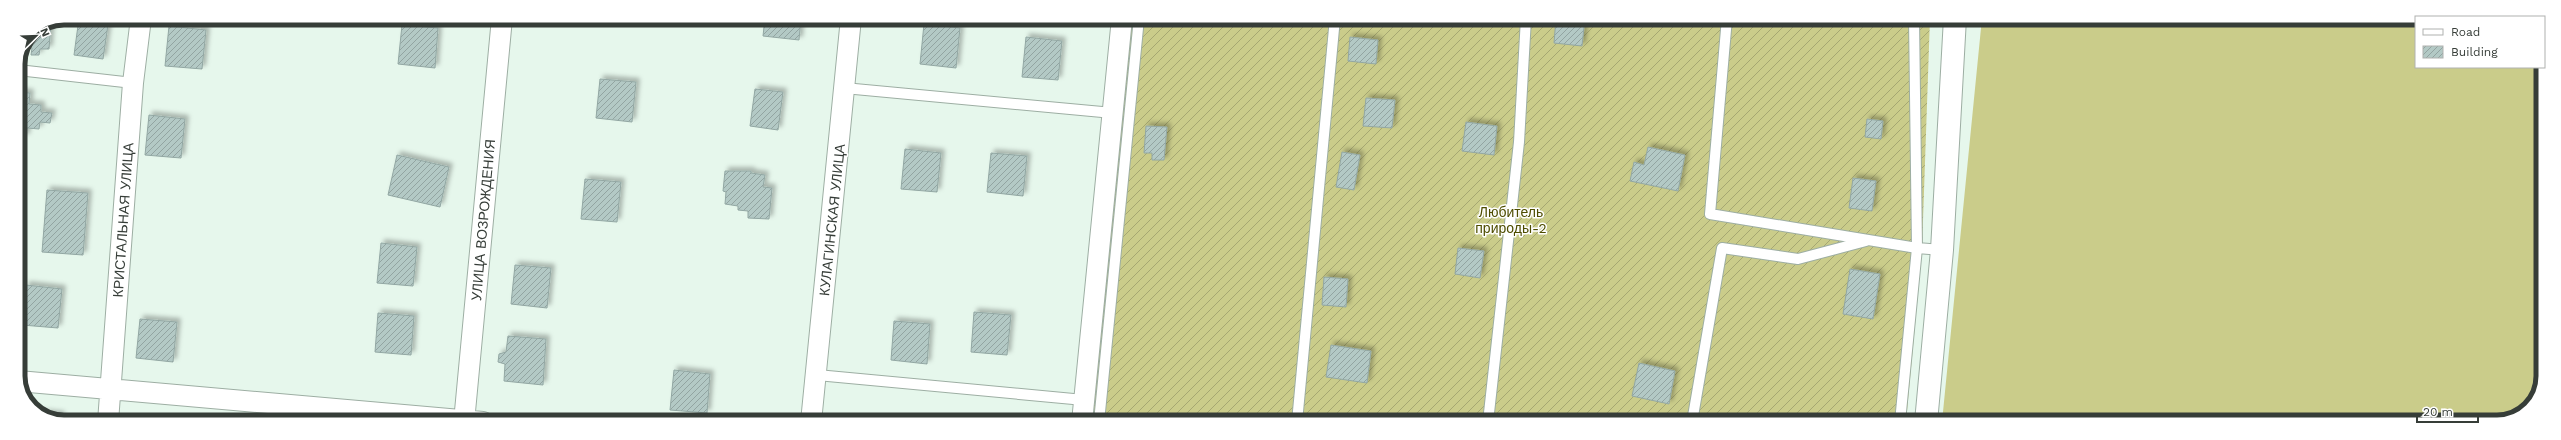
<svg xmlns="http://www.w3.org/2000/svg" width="2561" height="440" font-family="'Work Sans',sans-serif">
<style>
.grass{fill:#cacc8a}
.garden{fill:url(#garden-furrows)}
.building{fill:url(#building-hatch);stroke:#92a7a3;filter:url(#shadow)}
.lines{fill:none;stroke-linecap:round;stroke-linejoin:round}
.service-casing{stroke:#9daea3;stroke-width:12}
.minor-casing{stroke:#9daea3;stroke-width:22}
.tertiary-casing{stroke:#9daea3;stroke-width:24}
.service{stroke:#fff;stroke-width:10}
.minor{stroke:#fff;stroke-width:20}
.tertiary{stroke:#fff;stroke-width:22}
.labels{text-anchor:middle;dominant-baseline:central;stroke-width:3;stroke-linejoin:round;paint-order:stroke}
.park-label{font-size:14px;fill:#4e4d00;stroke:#fff}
.street-label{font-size:14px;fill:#363d38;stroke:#fff}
.rim{fill:none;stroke:#363d38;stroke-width:5}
</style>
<defs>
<pattern id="garden-furrows" width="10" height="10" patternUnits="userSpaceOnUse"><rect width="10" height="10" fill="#cacc8a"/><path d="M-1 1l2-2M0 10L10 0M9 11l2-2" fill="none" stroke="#a5a772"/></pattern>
<pattern id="building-hatch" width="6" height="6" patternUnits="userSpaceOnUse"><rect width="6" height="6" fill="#b3c9c5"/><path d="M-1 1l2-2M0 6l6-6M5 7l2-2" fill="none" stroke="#92a4a1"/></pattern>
<filter id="shadow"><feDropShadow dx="3.5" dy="-3.5" stdDeviation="2" flood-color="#0004"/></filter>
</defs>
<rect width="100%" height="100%" fill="#e6f7ec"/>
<path class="grass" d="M1982,18h434v49h127v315l-16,29 -30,11h-555z"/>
<path class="garden" d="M1132,18h798l-8,231 -16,173h-814z"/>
<path class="building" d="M79,18h30l-6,41 -29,-4z
M765,18h36l-2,22 -36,-4z
M1556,18h29l-3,28 -28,-3z
M51,23l-2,26h-9l-1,6h-8l1,-7 -7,-1 6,-15z
M924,24l36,4 -4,40 -36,-4z
M402,25l36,3 -3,40 -37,-4z
M169,26l37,4 -4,39 -37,-3z
M1026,37l36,4 -4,39 -36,-3z
M1350,37l28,3 -2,24 -28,-3z
M600,79l36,3 -4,40 -36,-4z
M755,89l28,3 -5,38 -28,-4z
M18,92l12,1 -1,11 12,1v7l11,1 -2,10 -10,-1 -1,7 -12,-1 -1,9 -8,-1z
M1366,98l29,2 -3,28 -29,-2z
M149,115l36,4 -4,39 -36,-3z
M1867,119l16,2 -2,18 -16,-2z
M1466,122l31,4 -3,29 -32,-4z
M1146,126l21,1 -3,33h-12v-7h-8z
M1648,147l37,8 -7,36 -48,-10 4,-19 10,3z
M905,149l36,4 -4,39 -36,-3z
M1342,152l18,3 -6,35 -18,-3z
M991,153l36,3 -4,40 -36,-4z
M397,155l52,12 -9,40 -52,-12z
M725,171h26v2l14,2 -2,12 9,1 -3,31 -21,-1v-7l-10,-1v-4l-13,-2 1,-12 -3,-1z
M1853,178l23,3 -4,30 -23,-3z
M585,179l36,3 -4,40 -36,-3z
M47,190l41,3 -5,62 -41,-3z
M381,243l36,4 -4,39 -36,-3z
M1458,248l26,3 -4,27 -25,-4z
M515,265l36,3 -4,40 -36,-4z
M1850,269l30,5 -7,45 -30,-5z
M1324,277l24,2 -2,28 -24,-2z
M26,285l36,4 -4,39 -36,-3z
M974,312l37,3 -4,40 -36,-3z
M378,313l36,3 -3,39 -36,-3z
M140,319l37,3 -4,40 -37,-4z
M894,321l36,3 -3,40 -36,-4z
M508,336l38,3 -3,46 -39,-4 1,-17 -7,-2 1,-8 7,-2z
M1331,345l40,6 -4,32 -41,-6z
M1639,363l36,8 -6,33 -37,-8z
M674,370l36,4 -3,39 -37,-3z
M42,413l19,2 -1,7h-2z"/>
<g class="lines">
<defs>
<path id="service" d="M1727,18l-17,196 207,34 25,2
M18,70l115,13
M844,88l269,25
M817,375l267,25
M1099,422l40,-404
M1297,422l38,-404
M1488,422l31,-280 7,-124
M1692,422l30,-174 76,11 68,-18
M1900,422l17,-174 -3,-230"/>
<path id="minor" d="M18,381l465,41
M108,422l25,-339 8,-65
M464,422l38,-404
M811,422l40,-404
M1082,422l40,-404"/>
<path id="tertiary" d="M1926,422l16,-172 13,-232"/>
</defs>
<use href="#service" class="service-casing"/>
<use href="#minor" class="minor-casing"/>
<use href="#tertiary" class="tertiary-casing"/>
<use href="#service" class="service"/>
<use href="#minor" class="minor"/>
<use href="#tertiary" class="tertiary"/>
</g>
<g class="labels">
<g class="park-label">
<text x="1511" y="212">Любитель<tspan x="1511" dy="16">природы-2</tspan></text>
</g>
<g class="street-label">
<text transform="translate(123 220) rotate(-86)">КРИСТАЛЬНАЯ УЛИЦА</text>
<text transform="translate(483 220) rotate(-85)">УЛИЦА ВОЗРОЖДЕНИЯ</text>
<text transform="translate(832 220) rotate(-84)">КУЛАГИНСКАЯ УЛИЦА</text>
</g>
</g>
<path d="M0 0H2561V440H0ZM64 25H2497A39 39 0 0 1 2536 64V376A39 39 0 0 1 2497 415H64A39 39 0 0 1 25 376V64A39 39 0 0 1 64 25Z" fill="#fff" fill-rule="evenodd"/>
<path class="rim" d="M64 25H2497A39 39 0 0 1 2536 64V376A39 39 0 0 1 2497 415H64A39 39 0 0 1 25 376V64A39 39 0 0 1 64 25Z"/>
<rect x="2415" y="16" width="130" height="52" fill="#ffffff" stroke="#afb1af"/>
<rect x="2423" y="29" width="20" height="6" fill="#ffffff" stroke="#afb1af"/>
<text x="2451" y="36" font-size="12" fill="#363d38">Road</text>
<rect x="2423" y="46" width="20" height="12" fill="url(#building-hatch)" stroke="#afb1af"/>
<text x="2451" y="56" font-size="12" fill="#363d38">Building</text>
<g transform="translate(36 36) rotate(67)" stroke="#ffffff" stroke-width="3" paint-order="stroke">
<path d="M0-3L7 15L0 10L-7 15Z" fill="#363d38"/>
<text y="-6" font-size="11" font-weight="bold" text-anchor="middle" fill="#363d38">N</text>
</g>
<path d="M2417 416v6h61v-6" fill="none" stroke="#363d38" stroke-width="2"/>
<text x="2423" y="416" font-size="12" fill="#363d38" stroke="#ffffff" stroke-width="3" paint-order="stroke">20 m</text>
</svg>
